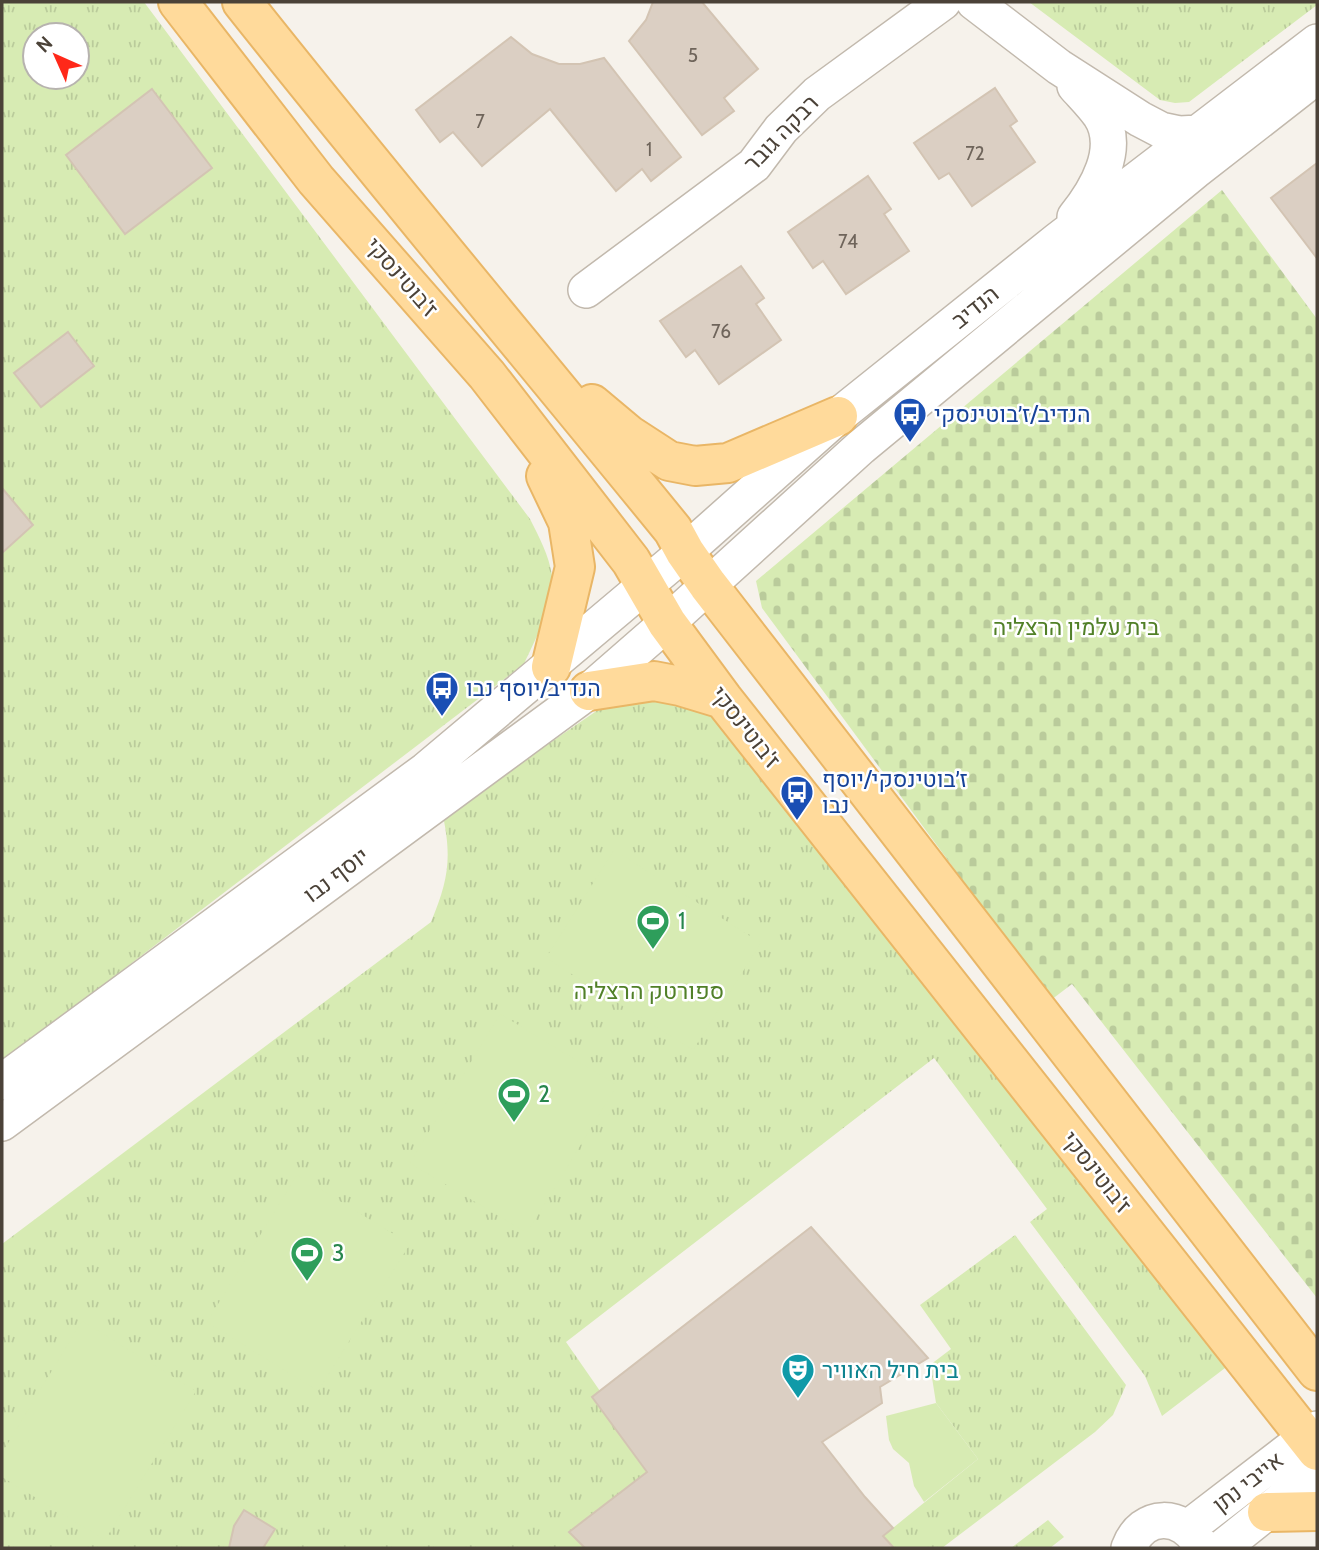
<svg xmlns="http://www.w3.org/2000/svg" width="1319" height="1550" font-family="Cabin,Heebo,sans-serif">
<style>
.grass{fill:url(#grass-tufts);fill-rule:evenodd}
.cemetery{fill:url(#cemetery-stones)}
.garden{fill:#d7ebb3}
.building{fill:#dbcfc3;stroke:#d3c4b3;stroke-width:2}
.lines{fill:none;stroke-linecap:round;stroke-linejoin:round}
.minor-casing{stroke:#c2b9ad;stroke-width:38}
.major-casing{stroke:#e9b666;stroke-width:42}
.minor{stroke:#fff;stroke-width:35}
.major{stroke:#ffda9b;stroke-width:38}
.labels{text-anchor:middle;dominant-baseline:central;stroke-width:5;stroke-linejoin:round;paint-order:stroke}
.number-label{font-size:19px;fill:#6f655b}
.street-label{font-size:23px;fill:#4b4238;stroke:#fff}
.transit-label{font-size:23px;fill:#164399;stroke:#fff;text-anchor:start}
.park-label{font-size:23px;fill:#518028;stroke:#fff}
.leisure-label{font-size:23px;fill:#27864d;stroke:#fff;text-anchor:start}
.culture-label{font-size:23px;fill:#0d838f;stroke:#fff;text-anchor:start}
</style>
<defs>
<pattern id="grass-tufts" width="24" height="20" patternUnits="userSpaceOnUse" patternTransform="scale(1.75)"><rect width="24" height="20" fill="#d7ebb3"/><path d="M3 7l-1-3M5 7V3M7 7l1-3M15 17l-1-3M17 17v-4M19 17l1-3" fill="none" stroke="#bacb9b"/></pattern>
<pattern id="cemetery-stones" width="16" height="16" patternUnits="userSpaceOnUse" patternTransform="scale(1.75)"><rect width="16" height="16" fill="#d7ebb3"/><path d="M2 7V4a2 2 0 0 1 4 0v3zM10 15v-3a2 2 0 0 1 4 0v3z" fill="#bacb9b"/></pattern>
</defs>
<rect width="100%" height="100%" fill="#f6f2eb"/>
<path class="grass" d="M2,2h142l386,517c9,18 19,36 22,57 4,25 -18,66 -28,88l-522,398zM35,35h42v42h-42z
M1029,2h288v3l-128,97 -14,1 -15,-3z
M664,696l52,14 513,655 -67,51 -17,-40 -115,-154 17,-13 -113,-151 -368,284 34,49 -7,6 54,75 -77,60 15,16h-583v-304l429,-322c17,-41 21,-63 12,-106l171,-117z
M1015,1235l111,150 -13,30 -18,17 -153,116h-48l-11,-12 95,-77 -42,-56 -6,-38 21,-16 -31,-44z
M1048,1520l16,17 -14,11h-39z"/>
<path class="cemetery" d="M1222,190l95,129v979l-245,-314 -21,16 -289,-392 -6,-27z"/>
<path class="garden" d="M614,850l147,93 -68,107 -147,-92z
M500,1014l117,71 -90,148 -117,-70z
M297,1175l113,69 -92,147 -111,-69z
M82,1321l114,70 -91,149 -103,-63v-24z
M936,1403l42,56 -54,43 -10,-16 -5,-23 -16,-14 -4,-9 -3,-24z"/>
<path class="building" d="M653,2h49l56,67 -34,29 10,13 -32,24 -73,-94 17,-21z
M511,37l21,17 27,10h21l24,-6 77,99 -30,24 -9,-12 -26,22 -66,-82 -68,57 -29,-34 -13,10 -24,-32z
M995,88l22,33 -7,5 25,36 -63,44 -23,-33 -10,6 -25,-36z
M152,89l60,79 -87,66 -59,-79z
M1317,163v93l-1,1 -45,-59z
M868,176l23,33 -7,5 25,37 -63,43 -23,-33 -10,7 -25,-36z
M741,266l23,32 -8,6 25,36 -62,44 -24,-34 -9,7 -26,-36z
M68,332l26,34 -53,41 -27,-34z
M2,488l31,37 -31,28z
M811,1227l117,131 -48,29 2,16 -60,39 43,55 28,31 -10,8 11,12h-309l-16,-16 78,-60 -55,-75z
M244,1510l31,19 -12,19h-34l5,-22z"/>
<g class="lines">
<defs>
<path id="minor" d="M974,2l85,65 81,52 21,11 19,4 19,-1
M1075,86c8,9 18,19 25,29 22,33 -4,76 -25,102
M586,290l168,-125 27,-36 36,-35 126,-92
M2,1082l424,-312 259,-218 153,-136 220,-176 259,-198
M2,1123l587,-432 78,-68 194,-176 334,-276 122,-95
M1188,1528l129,-99
M1129,1548c13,-36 54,-36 71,-3
M1222,1548l95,-76"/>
<path id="major" d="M178,2l138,178 171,195 144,186 36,62 56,76 594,752
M242,2c141,178 287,351 431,528l12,22 23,33 609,786
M592,404l37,31 40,26 26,5 33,-3 110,-47
M546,476l22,46 7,45 -24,100
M589,691l65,-10 26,5 43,13
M1267,1512l50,-1"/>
</defs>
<use href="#minor" class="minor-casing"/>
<use href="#major" class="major-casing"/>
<use href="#minor" class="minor"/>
<use href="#major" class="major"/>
</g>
<defs>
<symbol id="bus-pin" viewBox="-11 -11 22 30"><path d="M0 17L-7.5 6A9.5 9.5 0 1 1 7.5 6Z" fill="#1a4fb4" stroke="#fff"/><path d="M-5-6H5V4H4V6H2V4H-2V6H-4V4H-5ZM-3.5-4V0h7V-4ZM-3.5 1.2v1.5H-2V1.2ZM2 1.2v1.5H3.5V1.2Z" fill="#fff"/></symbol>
<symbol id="stadium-pin" viewBox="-11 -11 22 30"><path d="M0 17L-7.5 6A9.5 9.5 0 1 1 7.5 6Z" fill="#2e9e5b" stroke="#fff"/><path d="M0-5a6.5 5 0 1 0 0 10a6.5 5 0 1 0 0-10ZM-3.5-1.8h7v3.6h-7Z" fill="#fff"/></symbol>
<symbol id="theatre-pin" viewBox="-11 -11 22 30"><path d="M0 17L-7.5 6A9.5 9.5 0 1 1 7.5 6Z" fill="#0f9aa8" stroke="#fff"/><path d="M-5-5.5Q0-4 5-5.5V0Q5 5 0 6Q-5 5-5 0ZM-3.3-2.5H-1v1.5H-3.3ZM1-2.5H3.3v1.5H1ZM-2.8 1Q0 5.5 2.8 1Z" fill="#fff"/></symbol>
</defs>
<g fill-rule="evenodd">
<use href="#bus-pin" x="891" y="395" width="38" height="52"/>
<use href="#bus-pin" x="423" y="669" width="38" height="52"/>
<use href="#bus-pin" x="778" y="773" width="38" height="52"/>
<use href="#stadium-pin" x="634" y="902" width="38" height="52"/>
<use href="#stadium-pin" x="495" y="1075" width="38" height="52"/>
<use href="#stadium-pin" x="288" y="1234" width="38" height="52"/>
<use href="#theatre-pin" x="779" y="1351" width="38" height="52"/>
</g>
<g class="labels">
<g class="number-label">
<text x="693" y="55">5</text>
<text x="480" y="121">7</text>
<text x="649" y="149">1</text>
<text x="975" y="153">72</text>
<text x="848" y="241">74</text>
<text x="721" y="331">76</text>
</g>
<g class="street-label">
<text transform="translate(781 133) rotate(-46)">רבקה גובר</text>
<text transform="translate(402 277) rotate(49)">ז'בוטינסקי</text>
<text transform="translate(975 307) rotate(-39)">הנדיב</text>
<text transform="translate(746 727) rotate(52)">ז'בוטינסקי</text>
<text transform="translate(336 875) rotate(-37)">יוסף נבו</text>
<text transform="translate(1097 1172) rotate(52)">ז'בוטינסקי</text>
<text transform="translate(1248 1482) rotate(-38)">אייבי נתן</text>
</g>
<g class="transit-label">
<text x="934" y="414">הנדיב/ז׳בוטינסקי</text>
<text x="466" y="688">הנדיב/יוסף נבו</text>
<text x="822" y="779">ז׳בוטינסקי/יוסף<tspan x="822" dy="26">נבו</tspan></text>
</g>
<g class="park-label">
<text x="1076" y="627">בית עלמין הרצליה</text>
<text x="649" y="991">ספורטק הרצליה</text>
</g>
<g class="leisure-label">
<text x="678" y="921">1</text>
<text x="538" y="1094">2</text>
<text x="332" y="1253">3</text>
</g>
<g class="culture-label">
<text x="822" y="1370">בית חיל האוויר</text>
</g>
</g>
<rect width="1319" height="1550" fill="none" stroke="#4b4238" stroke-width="7"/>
<g transform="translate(56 56) rotate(315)"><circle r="33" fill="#ffffff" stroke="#b7b3af" stroke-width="2"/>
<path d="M0-5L12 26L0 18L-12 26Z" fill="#ff2819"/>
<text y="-10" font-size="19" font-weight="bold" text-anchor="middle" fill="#4b4238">N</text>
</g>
</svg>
